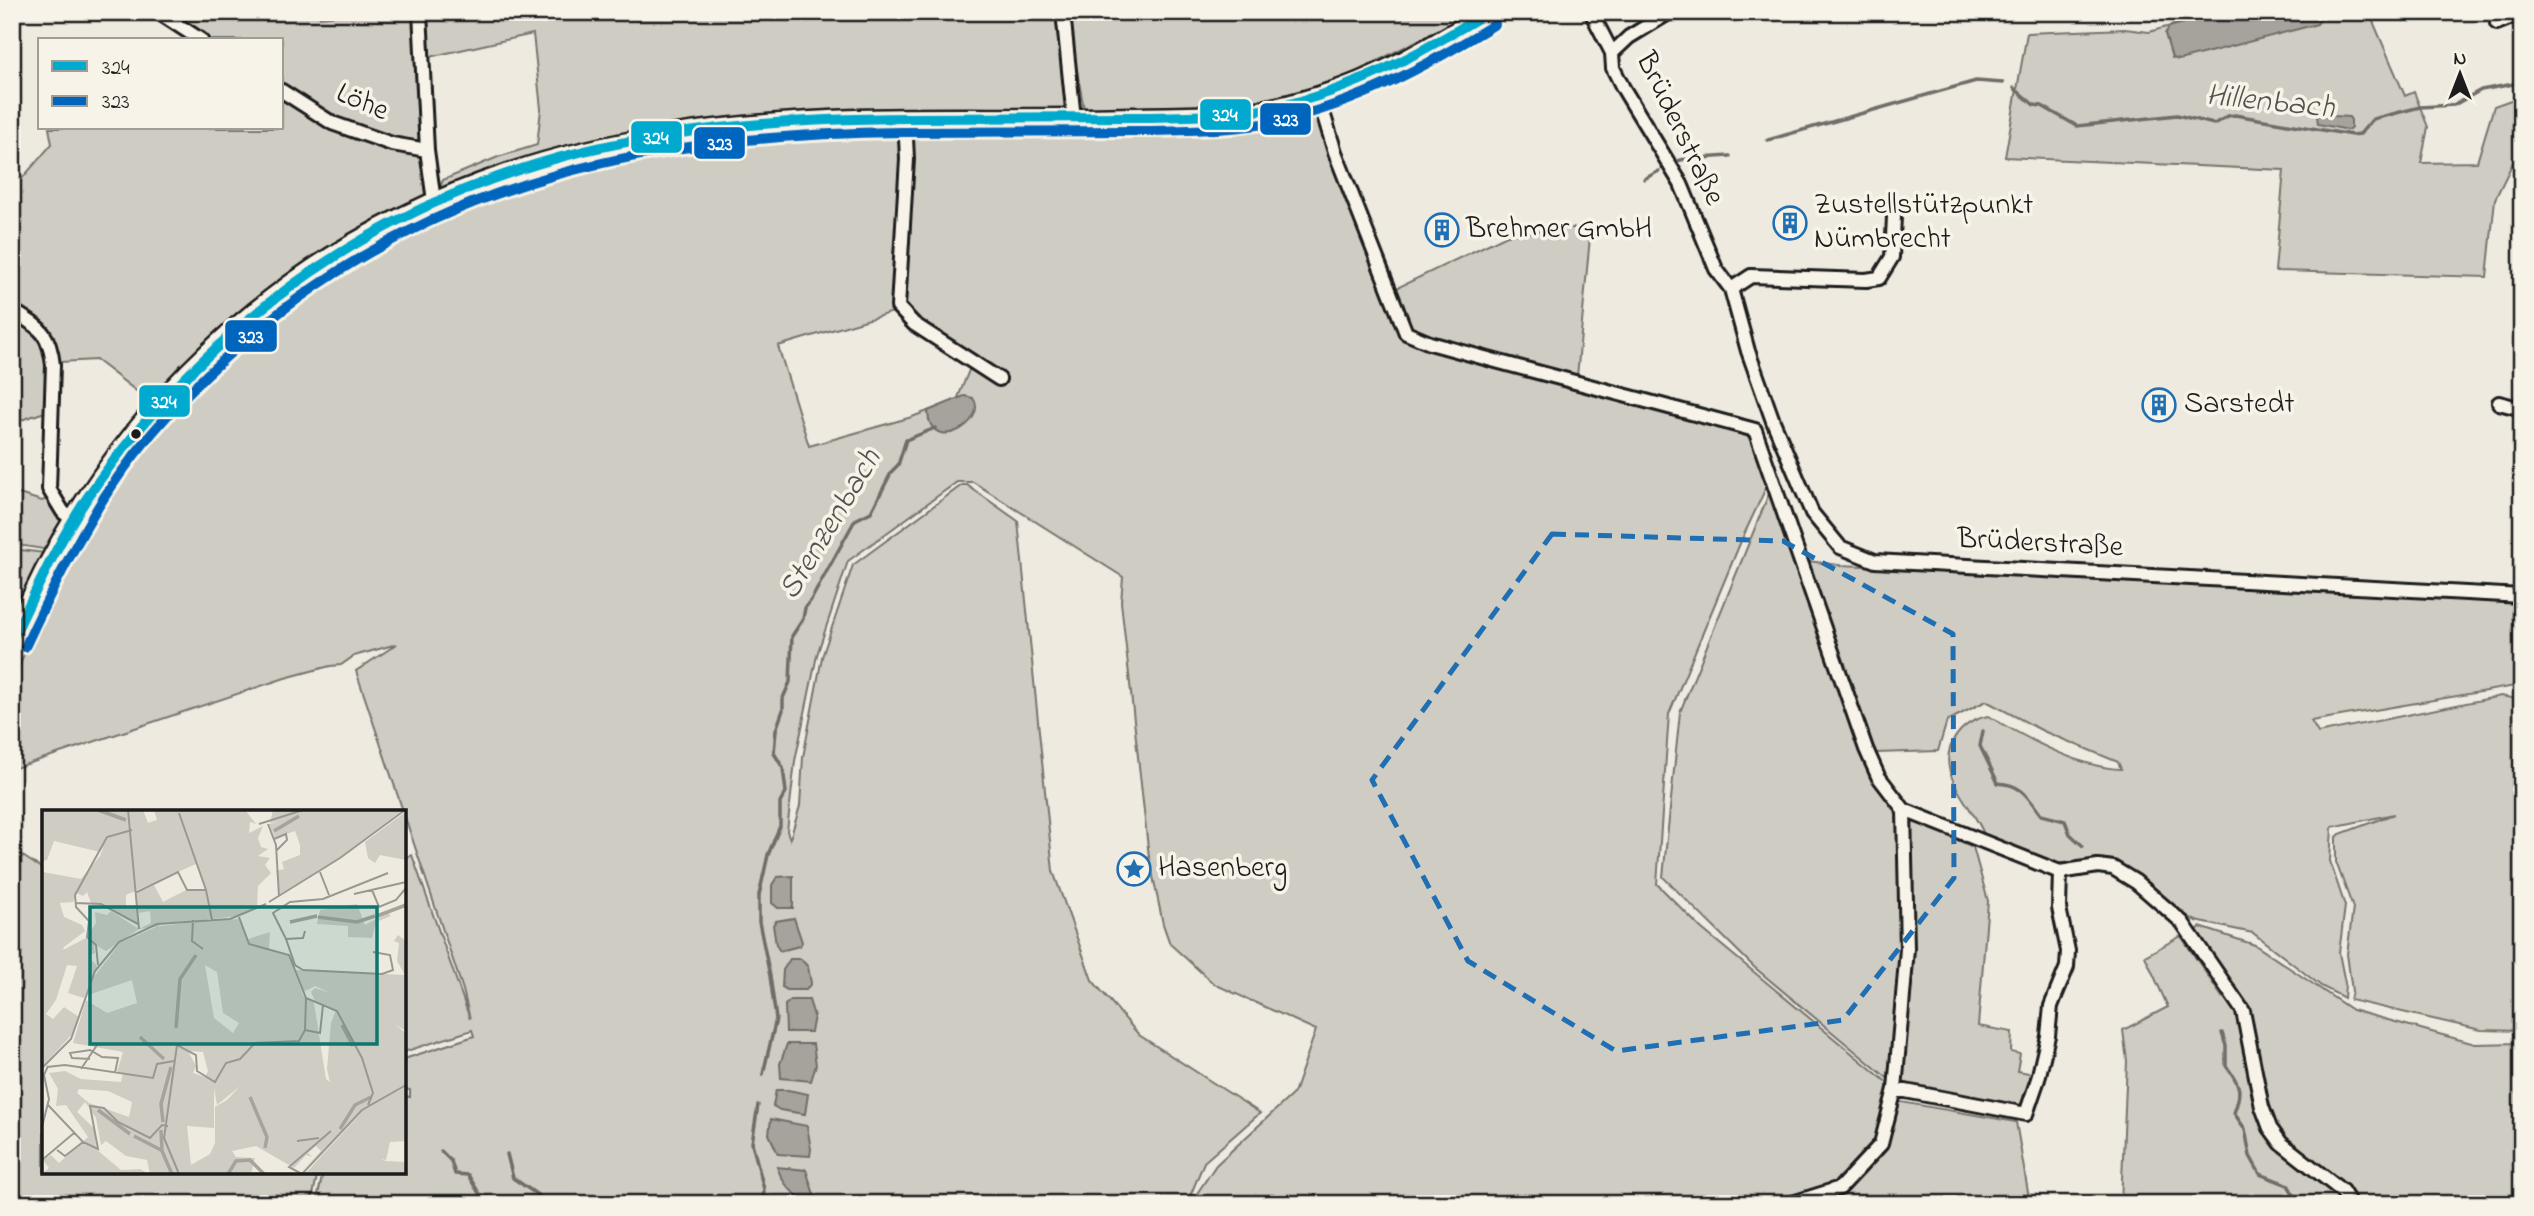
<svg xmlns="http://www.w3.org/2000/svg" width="2534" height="1216" font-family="'Indie Flower',sans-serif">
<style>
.green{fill:#cfccc3;stroke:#767470;stroke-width:2;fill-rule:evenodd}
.water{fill:#a6a39d;stroke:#6f6d69;stroke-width:2}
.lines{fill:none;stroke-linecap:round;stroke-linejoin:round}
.stream{stroke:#6f6d69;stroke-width:3.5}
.street-casing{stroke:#1c1c1c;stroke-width:18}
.secondary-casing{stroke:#1c1c1c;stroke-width:23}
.street{stroke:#f7f3e8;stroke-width:12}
.secondary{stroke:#f7f3e8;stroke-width:18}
.bus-1-casing{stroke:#f7f3e8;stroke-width:16}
.bus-2-casing{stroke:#f7f3e8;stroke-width:16}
.bus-1{stroke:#00a9ce;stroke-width:10}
.bus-2{stroke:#0065bd;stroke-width:10}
.marked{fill:none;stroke:#1f6fb2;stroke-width:5;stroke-dasharray:14 9;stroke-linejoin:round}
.bus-dot{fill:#1c1c1c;stroke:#f7f3e8;stroke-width:2.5}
.labels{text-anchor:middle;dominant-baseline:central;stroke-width:7;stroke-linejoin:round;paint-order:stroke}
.street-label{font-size:30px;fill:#1c1c1c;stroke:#f7f3e8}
.poi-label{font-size:30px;fill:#1c1c1c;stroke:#f7f3e8;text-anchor:start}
.water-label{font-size:32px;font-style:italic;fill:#535250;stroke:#f7f3e8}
.inset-river{fill:none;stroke:#a6a39d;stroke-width:3.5}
.inset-road{fill:none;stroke:#9a9892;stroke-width:2}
.view{fill:#0f766e;fill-opacity:0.15;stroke:#0f766e;stroke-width:3.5}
.inset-edge{fill:none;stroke:#1c1c1c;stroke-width:3.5}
.line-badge{stroke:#f7f3e8;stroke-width:2.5}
.badge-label{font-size:19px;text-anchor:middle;font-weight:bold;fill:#fff}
</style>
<rect width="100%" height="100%" fill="#eeeae0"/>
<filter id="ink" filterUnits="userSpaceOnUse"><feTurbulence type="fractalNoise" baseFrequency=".0143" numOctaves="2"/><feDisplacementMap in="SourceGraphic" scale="14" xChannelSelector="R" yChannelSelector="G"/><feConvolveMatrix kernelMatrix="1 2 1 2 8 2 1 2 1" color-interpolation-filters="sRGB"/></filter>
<g filter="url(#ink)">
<path class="green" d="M168,12h150l2,5 50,-5h44l7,132 -31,-7 -55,-19 -53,-33v-45h-71z
M425,12h632l11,100 -413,19 -219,66 7,-17 55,-23 39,-12 4,-36 -8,-75 -104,23z
M1066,12h403v2l-117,60 -44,16 -77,16 -147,3z
M2220,12h149l36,84 9,-4 14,35 -7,36 56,-1 17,-56 28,-10v48l-27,55 -8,78 -212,-6 9,-101 -279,-13 22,-124 98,-4 24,3z
M282,98l50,32 89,25 7,42 -186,117 -81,71 -22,8 -43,-33 -36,2c-6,-34 -21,-40 -48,-59v-113l40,-46 -3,-16h233z
M1318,112l75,178 114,-55 84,-9 -14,151 178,53 16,47 -30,64 -72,173 -12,170 45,45 193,160v12l121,21 14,82h-840l26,-39 78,-72 22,-63 -102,-46 -44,-40 -7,-20 -14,-67 -28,-255 2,-25 -150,-95h-16l-109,79 -31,94 -22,106 -8,70 3,8 10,-33 3,-49 19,-100 31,-92 109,-80h5l51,36 35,350 39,109 47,55 121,78 -56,49 -17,42h-370l-12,-34 -9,25 19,9h-499l7,-32h81v-76l6,1v-7l-6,-1v-30l70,-23 -2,-6 -68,22v-194l8,-3 58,164 -7,-29 -107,-319 41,-27 -43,12 -13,9 -11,1 -45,12 -273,91v-83l25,-67 39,-80 39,-59 73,-85 74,-78 144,-85 62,-26 134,-44 56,-16 155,-10 89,-1 50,-4 78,3 216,-8zM903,309l68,56 -14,35 -45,17 -103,29 -31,-100z
M12,316c8,5 17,9 23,15 20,19 13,55 13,80l-36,12z
M1770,491l105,289 25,33 4,138 -12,131 -138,-115 -91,-90 17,-165z
M12,492l30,9 9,-4 10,27 -12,26 -37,-6z
M12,549l33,4 -33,74z
M1808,561l31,4 683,28v95l-7,-2 -204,35 7,12 183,-37 21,4v331l-41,-1 -131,-30 2,-9 -5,-37 6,-46 -17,-46v-24l4,-4 54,-20 -62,13 -2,34 15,45 -6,47 6,30 -1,15 -23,-12 -68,-53 -57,-12 -22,-12 -25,-23 -36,-26 -16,-2 -23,5h-22l-67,-27c-9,-22 -25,-38 -33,-58 -12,-29 7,-56 36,-62 35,20 91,52 133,53l-3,-7 -75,-31 -57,-30 -39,20 -9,30 -62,2z
M1908,817l65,30 15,54 -10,125 34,6 -1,20 9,2 -3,17 18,3 -12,39 -123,-27z
M12,849l32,21v302h274l-7,32h-299z
M2200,927l55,18 97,65 123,34 47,-1v161h-401l6,-143 -4,-31 45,-23 -23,-51 36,-20 41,61 7,-19 -36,-42z"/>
<path class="water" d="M2223,12h98l1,5 -5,7 -138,36 -7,-2 -7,-24 4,-7z
M2319,115l30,2 2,3v7l-3,3 -30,-6 -1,-8z
M964,396l9,2c17,24 -44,59 -45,13z
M793,876v32h-15l-6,-5v-18l5,-8z
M794,918l8,24 -3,4 -19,5 -4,-6 -3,-20 3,-4z
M790,959h11l7,8 3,16 -5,7h-19l-5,-3 1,-17z
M791,1000h18l5,16 -3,16h-25l-1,-27z
M787,1044h26l3,21 -5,16 -30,-3 -1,-14z
M776,1090h12l20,4 -3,20 -25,-4 -7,-4z
M771,1119l36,7 4,23 -1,7 -32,-2 -9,-20z
M777,1167l29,3 11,34c-22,-7 -32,-15 -40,-37z"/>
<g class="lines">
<path class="stream" d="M2014,88l20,17 8,1 35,20 100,-11 37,9 14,-8 7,-1 117,20 8,-1 13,-15 47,-12 34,-2 27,-15 38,-7
M1768,140l208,-59 27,2
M1677,161l8,-2 45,-3
M1644,179l15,-8
M1983,731l-3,15 18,37c25,2 29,13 43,32l24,6 5,13 13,12
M2222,1033l4,13v20c15,19 16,25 8,47l11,16 5,27 10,18 28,11 11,19
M763,1074l13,-55 -6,-43 -11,-54v-27l9,-40 12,-29v-23l6,-11 -3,-24 -9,-15 2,-23 7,-20v-12l7,-16 2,-46 11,-17 2,-11 6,-8 44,-80 16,-8 21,-41 6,-6 8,-25 29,-12
M758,1105l-6,38 12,46 -1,15
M441,1151l10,10 4,13 13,1 11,18 15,11
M507,1154l6,24 26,18 3,8"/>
<defs>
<path id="street" d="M158,12l43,28
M420,12l7,138 7,51
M1063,12l11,107
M1591,12l21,41
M1670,12l-41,25 -17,16 1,15 10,20 58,96 35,85 15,20 20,-13 115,4 13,-2 13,-21 2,-40
M2497,23l25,-10
M282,91l50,32 60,21 35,6
M1318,96l17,56 71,181 24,10 62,17 263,70 111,319 12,27 26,34 156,62 38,-6 15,2 23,14 46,40 61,89 19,96 8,21 11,15 61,48 8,13
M905,118l2,41 -9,148 16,17 85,55
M1731,289l17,62 25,70 39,92 28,34 35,14 647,35
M12,310c27,18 37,20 41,55l-4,124 14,23 10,8
M2499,403l23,6
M1895,1089l131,25 12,-35 10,-43 3,-30 16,-39 1,-16 -9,-43 1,-36
M1789,1204l51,-16 41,-44 14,-55 12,-140 -3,-139"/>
<path id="secondary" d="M12,641c91,-222 268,-392 497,-468 103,-35 213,-48 321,-53 101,-4 201,0 301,-3 35,-1 69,0 104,-3 27,-2 58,-10 84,-18 60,-18 116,-51 169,-84"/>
</defs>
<use href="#street" class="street-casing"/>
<use href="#secondary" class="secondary-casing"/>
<use href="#street" class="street"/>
<use href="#secondary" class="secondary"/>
<defs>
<path id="bus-1" d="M12,640c26,-54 51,-109 86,-158 121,-168 285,-281 486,-331 106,-25 216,-32 324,-33 78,0 155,0 232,-1 46,-1 92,0 137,-10 77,-17 144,-54 211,-95"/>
<path id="bus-2" d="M25,647c24,-52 49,-102 80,-151 39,-59 89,-113 143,-158 191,-163 410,-203 654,-206 80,-1 160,0 240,-1 45,-1 91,0 136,-10 79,-17 149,-55 217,-97"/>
</defs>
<use href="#bus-1" class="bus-1-casing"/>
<use href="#bus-2" class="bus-2-casing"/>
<use href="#bus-1" class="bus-1"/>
<use href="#bus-2" class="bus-2"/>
</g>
</g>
<path class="marked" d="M1552,534l231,7 170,93 1,244 -111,142 -227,31 -148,-90 -96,-181z"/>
<defs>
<symbol id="building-ring" viewBox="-11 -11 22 22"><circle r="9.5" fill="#f7f3e8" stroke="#1f6fb2" stroke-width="1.5"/><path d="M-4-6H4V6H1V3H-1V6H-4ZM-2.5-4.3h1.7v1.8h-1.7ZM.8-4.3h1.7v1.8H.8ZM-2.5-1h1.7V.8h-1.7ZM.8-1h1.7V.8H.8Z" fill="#1f6fb2"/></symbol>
<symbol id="sight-ring" viewBox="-11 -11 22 22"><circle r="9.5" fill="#f7f3e8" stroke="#1f6fb2" stroke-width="1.5"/><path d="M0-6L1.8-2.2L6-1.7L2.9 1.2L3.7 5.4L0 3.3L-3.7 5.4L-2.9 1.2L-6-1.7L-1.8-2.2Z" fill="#1f6fb2"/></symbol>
</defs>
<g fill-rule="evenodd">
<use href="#building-ring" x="1771" y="204" width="38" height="38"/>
<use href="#building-ring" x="1423" y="211" width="38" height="38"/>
<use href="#building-ring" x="2140" y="386" width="38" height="38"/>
<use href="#sight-ring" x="1115" y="850" width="38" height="38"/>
</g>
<circle class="bus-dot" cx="136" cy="434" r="6"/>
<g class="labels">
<g class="street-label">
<text transform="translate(362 103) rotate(23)">Löhe</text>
<text transform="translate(1679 129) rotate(64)">Brüderstraße</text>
<text transform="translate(2040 544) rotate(3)">Brüderstraße</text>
</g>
<g class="poi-label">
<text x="1814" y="206">Zustellstützpunkt<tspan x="1814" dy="34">Nümbrecht</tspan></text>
<text x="1466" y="230">Brehmer GmbH</text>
<text x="2184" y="405">Sarstedt</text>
<text x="1158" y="869">Hasenberg</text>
</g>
<g class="water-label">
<text transform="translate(2270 103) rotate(6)">Hillenbach</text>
<text transform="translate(831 525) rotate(-59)">Stenzenbach</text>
</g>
</g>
<g transform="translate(42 810)">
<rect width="364" height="364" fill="#eeeae0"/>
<path d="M0,0h85l5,29 -4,-29h15l5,13 9,-3 -3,-10h91l11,14 -6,-2 -1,11 14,-7 -5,12 3,9 7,2 -10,7 12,2 -5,7 6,8 -13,13 -1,22 -14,7 -104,14 12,-6 -1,-12 -11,2 -4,-19 19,-9 9,17 23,-12h20l-10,-26 -70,31v13h11l1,15 -35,-19 -12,-1 -4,-11 -4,4 -6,-3 -4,9 -13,1 4,14 18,8 3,6 -21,16 -1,3 23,-12 10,-15 -1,-11 12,3 4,-4 28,18 -33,22 -12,-7 1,9 -7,3 9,10 -13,32 -16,-5 9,-27 -10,-1 -11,35 -10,14 7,5 11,-12 15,10 -5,15 -32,35 1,-195 38,7 19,-23 4,-10 -4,6 -46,-11 -7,19 -5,1zM231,0h130l-64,48 -59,36 -4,-23 8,-2 -2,-7 18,-7v-10l-5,-14 -20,7 -6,-14 10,-2 -9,1zM362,3l2,47 -26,-5 -5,8 -7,-5 -3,-16zM315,94l8,21 23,-12 3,3 -15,6 -4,16 -24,-1v-11l-31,-2 3,-14zM197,109l9,20 22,-7 -1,18 20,5 14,40 11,8 12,76 4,3 -3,-13 4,-46 5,-13 -21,-9 -4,-9 4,-4 15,5 -15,-7 -12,6 -8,-22 110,5 -8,-14 2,-18 -5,-2 4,-6 8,6v90l-12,-7 12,9v108l-16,1 -4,18 -5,-1 5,2 20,1v12h-101l58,-63 -63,62 21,-22 -5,-5 -8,7 4,4 -6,-2 -12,13 -38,-22 -24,5 4,6 19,1 -4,16h-101l-3,-14 -21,-4 -20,-15 -5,4 -5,-27 -11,-16 -8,10 18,17 1,20 25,21 19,-1 9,5h-107l7,-6 -6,-8 8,-5 8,8 29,-26 -22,-32 -10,1 2,-17 -9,-16 16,-2 16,8 40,3 2,-9 -6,-1 6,-20 -50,-9 13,-43 21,13 30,-10 -5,-23 -44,15 6,-18 26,-34 45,-20zM163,155l12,7 6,41 16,10 -6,10 -19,-15zM146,241l15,1 5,19 -3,6 -12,-4 3,-7zM198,276l-13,14 -12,7v36l-5,11 -19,11 -4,-39 27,2v-40l3,17zM37,279l29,2 24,11 -3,15 -40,-14 -12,-10z" fill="#cfccc3" fill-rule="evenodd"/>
<path class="inset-river" d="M56,0l28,10M232,21l25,-15M335,106l29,-11M276,107l39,5 18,-6M248,112l27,-6M300,215l11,21M134,218l4,-49 16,-24M98,227l24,22M208,287l17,40 -2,11M56,300l32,24M121,312l-2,-18 10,-37M298,319l15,-24 16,-8M119,320l1,21 10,23M92,326l27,14M186,364l8,-13 14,-1 14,14"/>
<path class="inset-road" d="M86,0l11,119M137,3l27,77M217,14l44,-14M226,14l8,21 3,51M232,29l12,-5 1,6 -11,11M278,62l9,23M330,80l7,17 17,-7 10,-12M93,83l43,-21 9,18h19l6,30M312,84l52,-12M227,92l71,-44 65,-48M33,93l26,1 37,20M197,107l10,27 40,11 17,43 31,13 25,47 11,35 -5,12M151,110l-1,21 11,8M263,121l-2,7 -17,1 -13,-26 17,-11 33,-3 65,-26M244,129l9,26 8,5 79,4 11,-4 -3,-15 -17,-3M56,155l-2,-20 -9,-8 2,-16 -13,-14 -1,-12 32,-58 25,-7M263,220l15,3 3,-28M48,249l-18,-1 -2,-5 20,-3 12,7 16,1 -3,15M5,257l18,-2 88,13 4,-14 17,-3M0,258l29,-29 24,-68 24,-29 38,-18 73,-5 36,-15M39,259l16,-24M6,295l35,37 15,7 -8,-43 14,2 14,14 32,16 12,-13 6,1M0,317l7,-28 -5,-24 4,-9M255,331l22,-3M15,340l8,6 18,-14M0,350l32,-27M137,364l-15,-36 13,-93 19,10 1,16 18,11 11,-19 14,-4 15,-16 44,-2 6,-11 1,-32M260,364l-13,-7 42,-36M260,364l60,-64 44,-25"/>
<path class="view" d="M48,97h287v137h-287z"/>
<rect width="364" height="364" class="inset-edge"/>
</g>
<g class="line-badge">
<rect x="1199" y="98" width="53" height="33" rx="7" fill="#00a9ce"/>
<rect x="1259" y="102" width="53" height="34" rx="7" fill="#0065bd"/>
<rect x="630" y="120" width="53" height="34" rx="7" fill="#00a9ce"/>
<rect x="693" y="126" width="53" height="34" rx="7" fill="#0065bd"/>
<rect x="224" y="319" width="54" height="34" rx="7" fill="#0065bd"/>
<rect x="138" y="384" width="53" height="34" rx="7" fill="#00a9ce"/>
</g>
<g class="badge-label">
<text x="1225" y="121">324</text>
<text x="1286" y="126">323</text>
<text x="656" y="144">324</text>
<text x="720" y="150">323</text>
<text x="251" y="343">323</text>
<text x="164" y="408">324</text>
</g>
<rect width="2534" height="1216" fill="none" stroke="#f7f3e8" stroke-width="42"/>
<rect x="21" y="21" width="2492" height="1174" fill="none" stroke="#1c1c1c" stroke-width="2.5" filter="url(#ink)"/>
<rect x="38" y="38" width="245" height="91" fill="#f7f3e8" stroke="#9f9d96" stroke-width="2"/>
<rect x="52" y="61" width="35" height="10" fill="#00a9ce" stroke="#9f9d96" stroke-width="2"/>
<text x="102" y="74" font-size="21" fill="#1c1c1c">324</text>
<rect x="52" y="96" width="35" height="10" fill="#0065bd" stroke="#9f9d96" stroke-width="2"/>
<text x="102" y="108" font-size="21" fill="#1c1c1c">323</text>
<g transform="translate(2460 74)" stroke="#f7f3e8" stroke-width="5" paint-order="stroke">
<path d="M0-5L12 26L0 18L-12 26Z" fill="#1c1c1c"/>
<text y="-10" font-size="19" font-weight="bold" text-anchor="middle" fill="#1c1c1c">N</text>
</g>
</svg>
